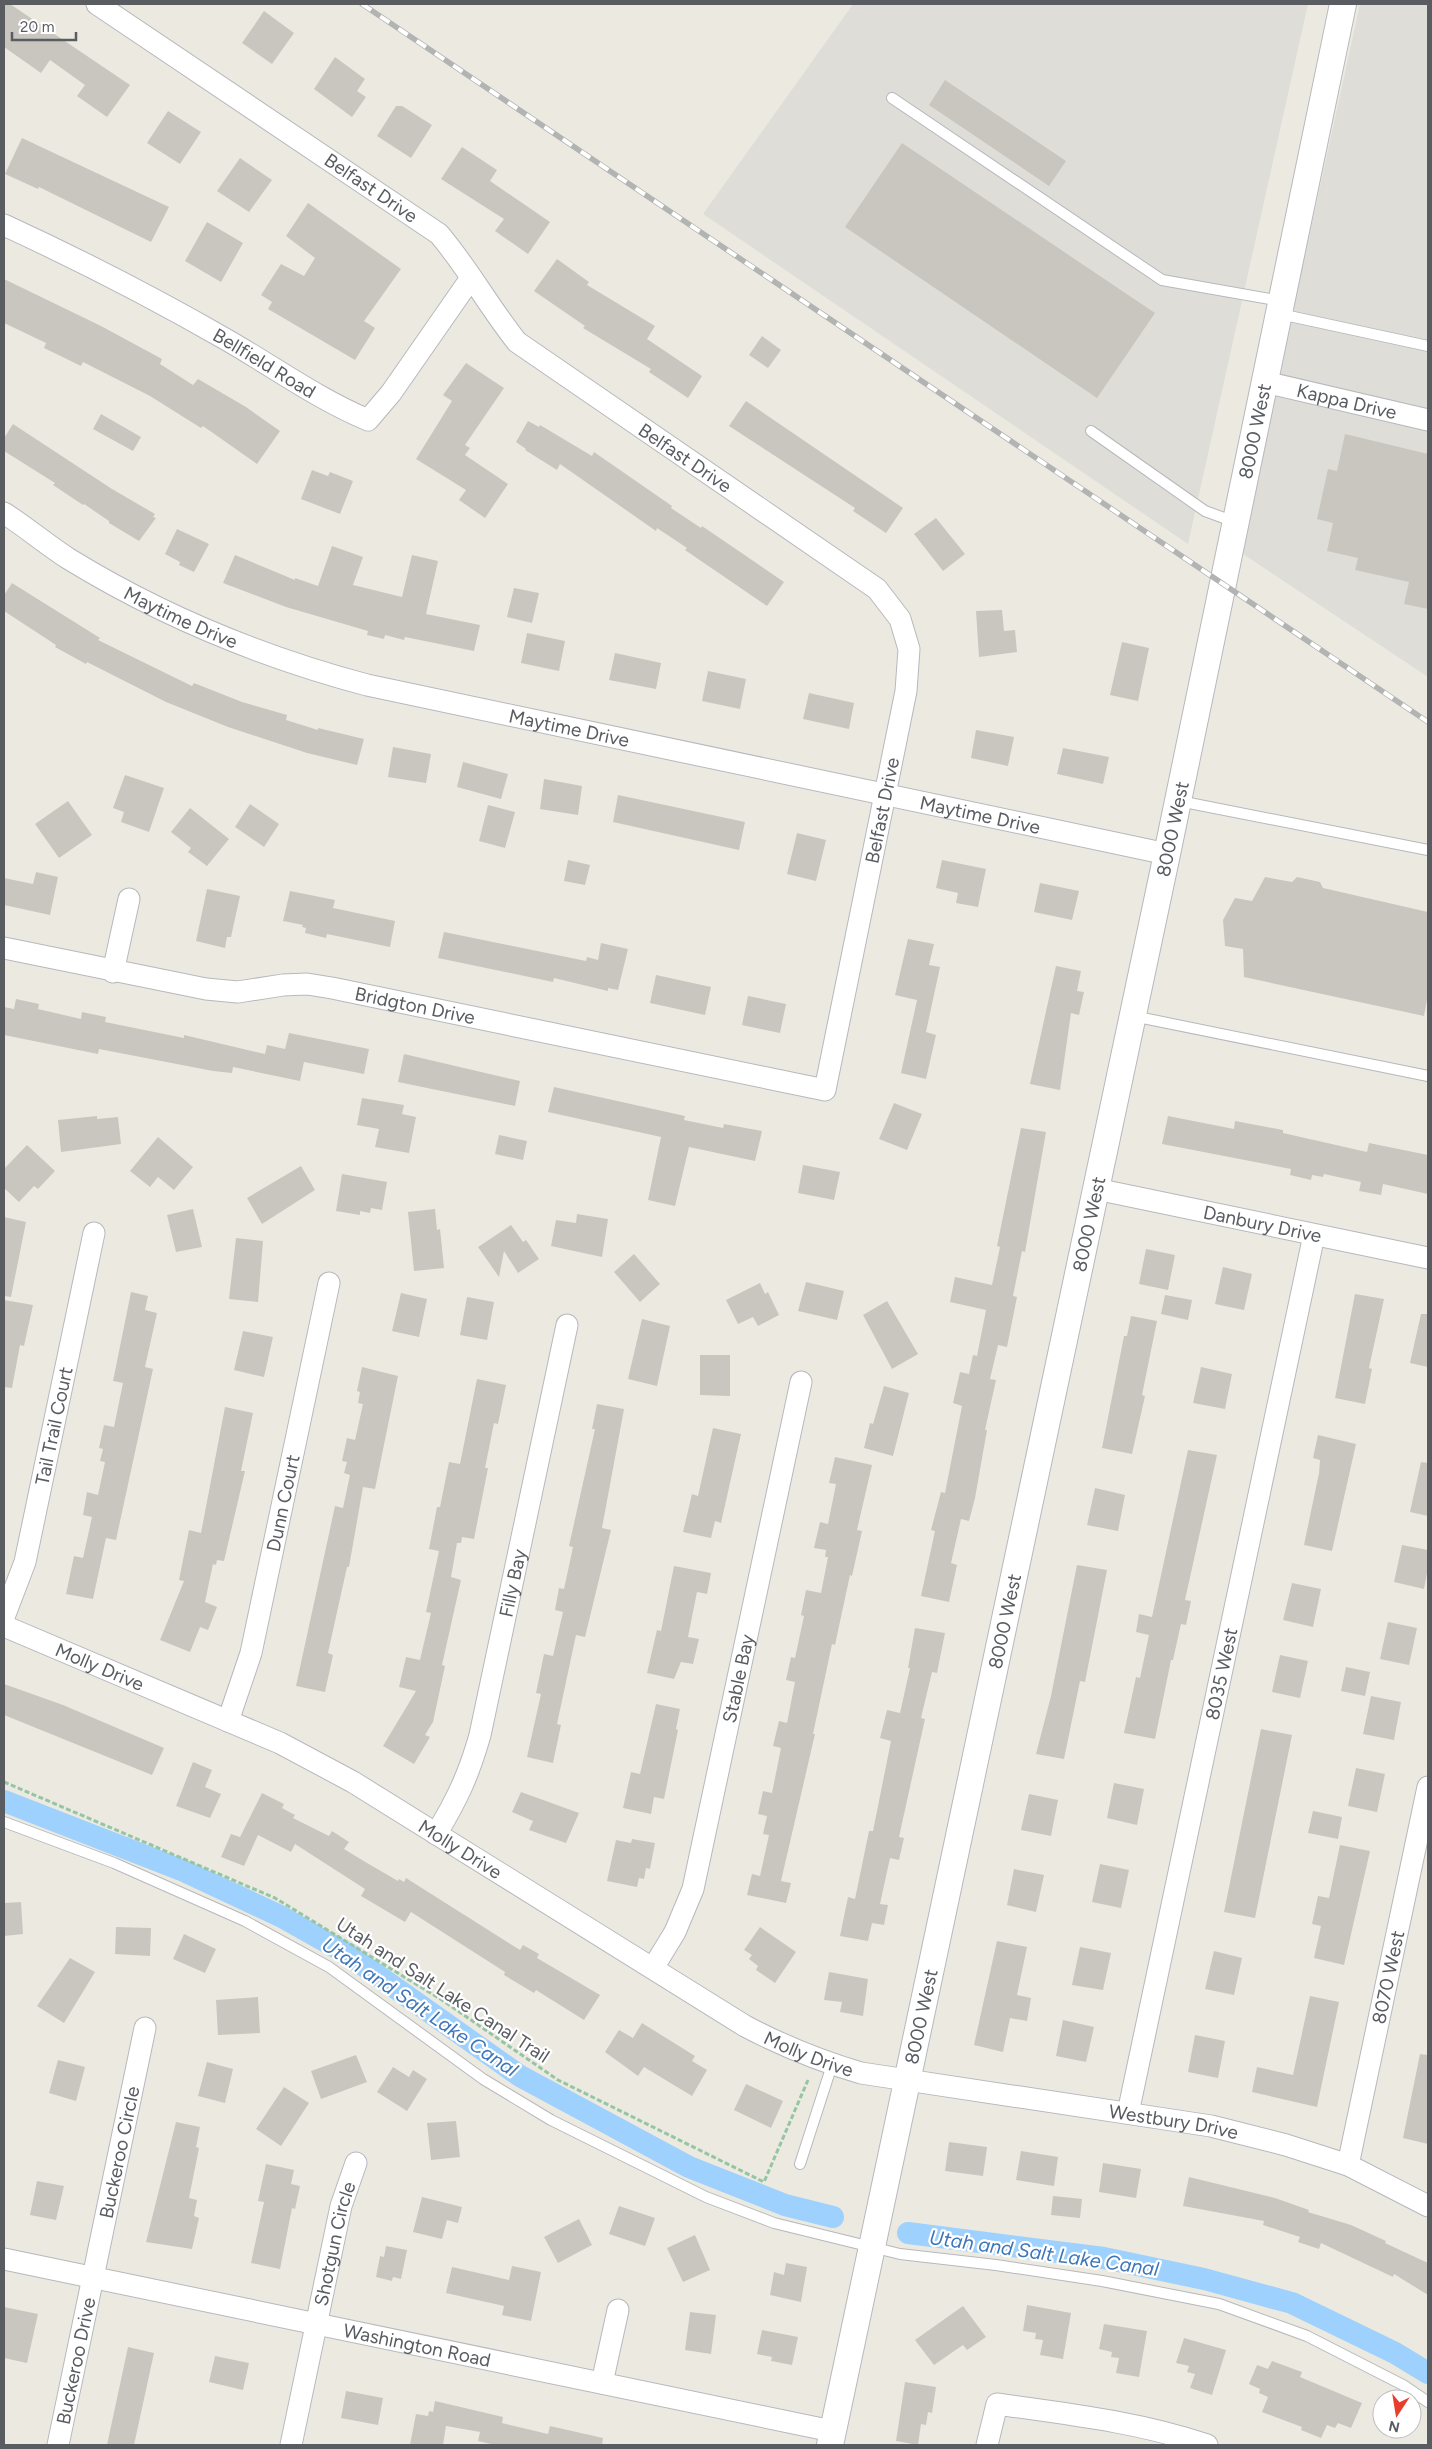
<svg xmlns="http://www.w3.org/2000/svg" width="1432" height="2449" font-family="Figtree,sans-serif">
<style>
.industrial{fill:#dfddd8}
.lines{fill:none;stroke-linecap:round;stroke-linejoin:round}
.canal{stroke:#9ed1fe;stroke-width:22}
.building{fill:#c9c6bf}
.service-casing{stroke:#b6b8bd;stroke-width:12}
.minor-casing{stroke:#b6b8bd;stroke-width:23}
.tertiary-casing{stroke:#b6b8bd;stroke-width:28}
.path{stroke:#95c5a4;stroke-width:3;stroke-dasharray:5 2.5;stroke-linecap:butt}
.service{stroke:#fff;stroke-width:10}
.minor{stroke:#fff;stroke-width:21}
.tertiary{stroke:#fff;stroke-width:26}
.rail-casing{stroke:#b2b3b3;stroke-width:5.5}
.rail{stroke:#fff;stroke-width:4;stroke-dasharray:11;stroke-linecap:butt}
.labels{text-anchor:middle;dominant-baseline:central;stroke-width:4.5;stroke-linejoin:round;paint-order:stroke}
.street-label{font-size:19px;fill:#595c61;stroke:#fff}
.water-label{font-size:20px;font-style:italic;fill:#3f76b8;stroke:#fff}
</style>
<rect width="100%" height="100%" fill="#eceae0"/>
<path class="industrial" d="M853,4h455l-120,540 -485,-330z
M1360,4h68v673l-188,-125z"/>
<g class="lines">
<path class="canal" d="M4,1801l180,70 96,45 66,37 174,123 169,91 96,38 48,12
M908,2233l196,25 100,21 88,24 103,50 33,20"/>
</g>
<path class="building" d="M4,4h6l120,81 -23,32 -30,-21 8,-11 -35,-25 -9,13 -37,-26z
M264,11l30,22 -22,31 -30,-21z
M335,57l30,22 -8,12 9,6 -14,20 -38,-28z
M945,80l121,81 -17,25 -120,-81z
M396,106h6l30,19 -21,33 -34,-22z
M168,111l33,21 -21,32 -33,-21z
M22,138l147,69 -18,35 -112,-55 -1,2 -33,-15z
M902,143l253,170 -58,85 -252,-171z
M462,147l35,23 -7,11 60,41 -22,32 -33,-23 9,-12 -63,-40z
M240,158l32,22 -23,32 -32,-21z
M308,203l93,66 -37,52 11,7 -20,32 -87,-51 4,-7 -11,-7 20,-31 23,12 11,-18 -29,-22z
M207,222l36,21 -22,39 -36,-21z
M557,259l32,23 -2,3 68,41 -8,13 55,37 -14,22 -39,-26 2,-3 -68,-41 2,-2 -51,-35z
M4,279l97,47 61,33 -2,5 33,21 5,-6 48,28 34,24 -23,33 -54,-38 -2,2 -51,-32 -67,-34 -2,4 -37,-18 2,-5 -42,-20z
M762,336l19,14 -13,18 -19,-13z
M466,363l38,25 -39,57 5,3 -5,7 43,29 -23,34 -26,-18 7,-10 -50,-31 36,-58 -9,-6z
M746,401l157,107 -17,25 -33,-22 2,-3 -126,-82z
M101,414l40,23 -8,14 -40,-22z
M528,421l11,6 1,-2 52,31 2,-4 78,54 -1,2 30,20 1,-2 82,56 -17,24 -82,-56 2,-2 -30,-20 -1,3 -96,-67 -3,6 -32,-20 1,-1 -10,-7z
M13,424l99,65 43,25 -2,3 3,1 -17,23 -30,-18v-2l-25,-17 -1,1 -30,-20 2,-2 -51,-32v-13z
M1345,434l83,20v155l-24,-5 5,-22 -54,-12 3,-12 -31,-7 6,-28 -16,-4 11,-50 9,2z
M312,470l16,6 2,-4 23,9 -13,33 -39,-15z
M936,518l29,36 -22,17 -29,-37z
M177,529l32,15 -15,28 -15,-7 1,-3 -15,-8z
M332,546l31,11 -10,28 49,12 10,-42 26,6 -12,53 54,11 -6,26 -69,-14 -1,3 -19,-5 -1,4 -17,-4 1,-4 -82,-24 -63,-24 12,-28 60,25v-2l23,8z
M12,583l88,55 -2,2 94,46 2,-3 48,19 45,13 -1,5 32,10v-2l46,11 -7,26 -50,-12 -79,-26 -62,-25 -79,-40 -1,2 -31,-17 1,-2 -52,-34v-16z
M514,588l25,5 -7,30 -25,-6z
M1002,610l2,21 11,-1 2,22 -38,5 -3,-46z
M527,633l38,8 -6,30 -38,-8z
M1122,642l27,6 -11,53 -28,-6z
M615,653l46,10 -5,26 -47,-9z
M708,671l38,8 -6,30 -38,-8z
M809,693l45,10 -5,26 -46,-10z
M976,730l38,7 -6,29 -37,-8z
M393,747l38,7 -5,29 -38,-6z
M1063,748l46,9 -6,27 -46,-10z
M463,762l45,12 -7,25 -44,-12z
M125,775l39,13 -15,44 -28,-10 3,-10 -11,-4z
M544,779l38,7 -4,29 -38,-6z
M618,795l127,27 -6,28 -126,-28z
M68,801l24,34 -33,23 -24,-34z
M250,804l29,20 -15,23 -29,-20z
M488,805l27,7 -10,36 -26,-7z
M190,808l39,31 -22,27 -19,-14 3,-4 -20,-16z
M797,833l29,7 -10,41 -29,-7z
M568,860l22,5 -5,20 -21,-4z
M942,860l44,9 -8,38 -22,-4 2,-10 -22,-5z
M36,872l22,5 -8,38 -46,-10v-27l29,6z
M1265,877l27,5 5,-5 23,5 3,6 105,24v82l-4,22 -180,-39 -1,-28 -18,-3 -2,-26 12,-22 17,3z
M1040,883l39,8 -7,29 -38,-8z
M207,889l33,7 -9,41h-4l-2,11 -29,-7z
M290,891l45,9 -2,8 62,13 -5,26 -63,-13 -1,4 -21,-5 1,-5 -4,-1 1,-2 -20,-4z
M444,932l142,29 1,-4 11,3 3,-17 27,6 -10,41 -10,-2v3l-54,-13 -1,4 -115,-24z
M908,939l26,5 -5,21 11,2 -14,65 10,3 -10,44 -25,-6 16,-73 -22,-5z
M1056,966l25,5 -4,20 7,1 -5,23 -8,-2 -11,77 -30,-6z
M656,975l55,12 -6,28 -55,-12z
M748,996l38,8 -6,29 -38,-8z
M16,999l23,5 -1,5 43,10 1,-7 24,5 -1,5 79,16v-3l81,19 2,-9 18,4 4,-16 80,16 -5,25 -60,-12 -4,19 -67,-14 -1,6 -19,-2 -114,-22 -1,5 -94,-19v-28l10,2z
M404,1054l116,27 -5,25 -117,-24z
M554,1087l131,29 -1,4 39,8 1,-4 38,7 -7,30 -66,-14 -14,59 -27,-6 13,-63 -113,-25z
M362,1098l42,7 -2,9 14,3 -7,36 -34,-6 4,-18 -22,-4z
M894,1103l28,11 -15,36 -28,-11z
M97,1116v3l21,-2 3,27 -60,8 -3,-32z
M1168,1116l66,13 1,-8 48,9v3l84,19 2,-9 59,12v39l-45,-10 -2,11 -22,-4 2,-9 -37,-8 -1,3 -11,-2 -1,5 -21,-5 1,-6 -129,-25z
M1021,1128l25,4 -21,120 -3,-1 -9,45 4,1 -10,50 -9,-2 -8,34 6,1 -11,50h2l-12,68 -6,23 -8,-2 -10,44 6,2 -8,37 -28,-6 14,-65 -4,-1 10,-38 4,1 17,-87 -9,-3 7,-31 9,2 4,-19 4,1 9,-46 -36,-8 5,-25 37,8 8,-38 -3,-1z
M499,1135l28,6 -4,19 -28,-6z
M158,1137l35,30 -19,23 -16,-13 -8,10 -20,-16z
M27,1145l28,26 -17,18 -4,-3 -15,16 -15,-14v-19z
M803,1165l37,7 -6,28 -36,-7z
M301,1166l14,24 -53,34 -15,-26z
M342,1174l45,8 -5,28 -11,-2 -1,5 -10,-2v4l-24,-4z
M193,1209l9,38 -26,5 -9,-37z
M435,1209l2,21 3,-1 4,39 -30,3 -6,-59z
M577,1214l31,5 -6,38 -51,-11 5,-26 20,3z
M4,1217l22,5 -15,75 -7,-1z
M511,1225l12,17 3,-2 13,19 -21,14 -14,-22 -5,26 -21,-30z
M236,1238l27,3 -5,61 -29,-3z
M1146,1249l29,6 -7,35 -29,-6z
M634,1254l26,30 -20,18 -26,-30z
M1223,1267l29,7 -8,36 -29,-6z
M806,1282l38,9 -7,29 -39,-9z
M760,1283l5,11 3,-2 11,23 -21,11 -5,-9 -15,7 -12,-24z
M131,1292l17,4 -3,14 12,3 -12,54 8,2 -37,171 -10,-2 -13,61 -27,-5 8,-38 9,2 9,-41 -9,-2 4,-23 11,3 7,-33 -5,-1 3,-12 -4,-1 5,-23 10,2 9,-44 -10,-2z
M401,1293l26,6 -8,38 -27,-6z
M1355,1294l29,5 -15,69 3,1 -7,35 -30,-6z
M1165,1295l27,5 -4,20 -27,-6z
M467,1297l27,5 -7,38 -27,-5z
M4,1300l29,5 -9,41 -4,-1 -8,43 -8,-1z
M887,1301l31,53 -26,15 -29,-54z
M1421,1314h7v53l-18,-4z
M1131,1316l26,5 -15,74 3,1 -13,58 -30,-6 22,-112h3z
M642,1319l28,7 -13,60 -29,-7z
M243,1331l30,6 -9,40 -30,-7z
M700,1355h30v41l-30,-1z
M362,1367l36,9 -23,113 -12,-2 -14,80h-2l-19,86 5,2 -8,37 -29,-6 39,-180 8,2 7,-33 -6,-2 3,-11 -5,-1 5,-23 8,2 8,-36 -5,-1 2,-11 -3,-1z
M1201,1367l31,7 -7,35 -32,-6z
M477,1379l29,6 -8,39 -4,-1 -9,45h3l-14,71 -12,-2 -1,6h-4l-6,34 10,3 -19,85 3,1 -12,56 -8,13 5,2 -16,27 -31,-18 33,-55 -17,-4 7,-30 14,3 11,-47 -5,-1 13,-61 -10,-2 8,-42h3l9,-45 11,2z
M884,1386l25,7 -16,63 -29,-8 6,-25 3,1z
M597,1404l27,5 -22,119 9,2 -26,107 -9,-2 -19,89 4,1 -8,38 -26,-6 14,-63 -5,-1 8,-39 9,2 10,-44 -8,-2 4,-22 5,1 9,-42 -4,-1 26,-117h-3z
M225,1407l28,6 -12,58h4l-21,90 -7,-1 -1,5 -3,-1 -8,38 12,5 -9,23 -8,-3 -10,25 -30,-12 24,-59 -5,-1 10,-50 12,3z
M713,1428l28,6 -20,89 -6,-2 -4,17 -28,-6 9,-38 6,2z
M1318,1435l38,9 -24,107 -28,-6 15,-72 1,-13 -7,-2z
M1188,1450l29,5 -32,145 6,1 -5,24 -5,-1 -8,36h-2l-16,79 -31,-6 12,-56 4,1 9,-43 -13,-3 3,-18 13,3z
M835,1457l37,8 -15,65 5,1 -10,45 -2,-1 -15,70 -3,-1 -19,90h2l-34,147 10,2 -5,20 -39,-8 5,-21 8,2 9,-41 -6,-1 4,-18 -9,-2 5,-23 9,2 9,-45 -8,-2 6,-25 8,2 8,-41 -9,-2 5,-23 4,1 9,-42 -3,-1 5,-25 15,3 7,-36h-3l1,-7 -12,-2 6,-26 8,2 8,-40 -7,-1z
M1421,1462l7,1v53l-18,-4z
M1095,1488l30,7 -7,36 -31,-6z
M1402,1545l26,5v18l-4,21 -30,-7z
M1077,1565l30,5 -22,112 -5,-1 -16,78 -28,-5 15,-58z
M674,1566l37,7 -4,21 -10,-2 -9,45 11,2 -6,25 -12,-2 -7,17 -27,-6 10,-43 4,1z
M1292,1583l29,6 -8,38 -30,-7z
M1388,1622l29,6 -8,37 -29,-6z
M915,1628l30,5 -8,40 -5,-1 -11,46 4,1 -26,118 5,1 -5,22 -9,-2 -10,46 8,1 -4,20 -12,-2 -4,18 -28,-5 8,-39 7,2 14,-68h4l18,-90 -11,-3 7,-28 13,3 10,-45h-2z
M1280,1655l28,6 -8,37 -28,-6z
M1346,1667l24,5 -5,24 -24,-5z
M4,1684l59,21 101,43 -12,27 -148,-60z
M1371,1696l30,6 -7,38 -31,-6z
M656,1704l24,5 -4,20 2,1 -14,69 -10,-2 -3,17 -28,-6 8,-36 9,2z
M1261,1729l31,6 -37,183 -31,-6z
M193,1762l19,8 -7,17 16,7 -11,24 -34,-12z
M1356,1768l29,6 -8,38 -29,-6z
M1114,1783l30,6 -7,36 -30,-7z
M521,1792l58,21 -13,30 -37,-13 4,-9 -21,-9z
M262,1793l22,11 -2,4 13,7 -2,3 36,18 3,-5 17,11 -5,7 23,14 31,18 1,-2 5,3 2,-4 114,72 3,-5 16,9 -2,4 63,37 -16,25 -48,-30 -2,3 -30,-18 1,-3 -94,-60 -6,10 -44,-26 4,-7 -70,-45 -4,8 -33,-17 -14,31 -23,-9 10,-23 9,3z
M1029,1794l29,6 -7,36 -30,-6z
M1313,1811l29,6 -4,22 -30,-6z
M632,1839l23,4 -5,26 -4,-1 -2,11 -5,-1 -2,9 -30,-6 9,-41 15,3z
M1340,1845l30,6 -26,114 -30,-7 7,-32 -9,-2 6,-28 11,2z
M1100,1864l29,6 -8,38 -29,-6z
M1014,1869l30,6 -8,37 -29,-7z
M21,1902l2,32 -19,2v-33z
M116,1927l35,1 -1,28 -35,-2z
M760,1927l36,25 -21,31 -19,-13 2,-4 -9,-7 3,-4 -8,-5z
M184,1934l32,15 -11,24 -32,-14z
M997,1941l30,6 -10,48 14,3 -4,23 -17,-3 -7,34 -29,-7z
M1080,1947l31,6 -8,37 -31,-5z
M1214,1951l28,7 -8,37 -29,-6z
M70,1958l25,14 -31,51 -27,-17z
M829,1972l39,7 -5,37 -23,-4 2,-10 -18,-2z
M1310,1996l29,6 -22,105 -65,-15 5,-25 36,8z
M258,1997l2,36 -42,2 -2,-35z
M1063,2020l31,7 -8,35 -30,-6z
M642,2023l53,33 -3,5 15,9 -15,26 -48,-29 -6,9 -33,-24 14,-22 14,8z
M1195,2035l30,6 -7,37 -30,-6z
M1420,2054l8,1v89l-25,-6z
M356,2055l11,27 -46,17 -10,-28z
M58,2060l27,7 -9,34 -27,-8z
M207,2062l26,7 -8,34 -27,-7z
M393,2067l16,10 4,-7 14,9 -20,32 -30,-19z
M746,2084l37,17 -12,27 -37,-18z
M284,2087l25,16 -28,43 -25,-17z
M456,2121l4,36 -29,3 -4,-37z
M176,2122l24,5 -4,20 3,1 -10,50 8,2 -3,16 5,2 -7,31 -46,-7z
M949,2142l38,5 -4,29 -38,-5z
M1021,2151l37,6 -4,29 -38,-6z
M1103,2163l38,6 -5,29 -37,-6z
M266,2164l28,6 -3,14 9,2 -5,23 -3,-1 -12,61 -29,-6 13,-61 -6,-1z
M1189,2177l86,21 34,12 -1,2 43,13 35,16 -1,2 43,20v32l-34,-21 -1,3 -72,-34 -2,6 -21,-7 2,-5 -37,-12 1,-4 -81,-15z
M37,2181l27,5 -8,34 -26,-5z
M1053,2196l29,3 -2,19 -29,-3z
M422,2197l40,10 -4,16 -11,-3 -5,19 -29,-7z
M619,2206l36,12 -10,28 -36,-12z
M579,2219l13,26 -34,18 -14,-26z
M695,2235l15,35 -27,12 -16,-34z
M386,2246l21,4 -6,29 -8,-2 -1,4 -16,-4 4,-21 4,1z
M786,2263l21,4 -6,35 -31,-7 4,-23 10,3z
M512,2266l29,6 -10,49 -29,-6 2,-9 -58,-13 6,-26 57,13z
M1027,2305l44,8 -8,46 -23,-4 3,-15 -8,-1 1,-6 -13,-2z
M963,2306l23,31 -19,13 -4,-5 -29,20 -19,-25z
M4,2307l34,7 -11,49 -23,-5z
M690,2312l26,3 -5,39 -26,-4z
M1104,2324l43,7 -8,46 -23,-4 3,-15 -8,-1 1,-5 -13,-3z
M762,2330l36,7 -6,28 -21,-4 1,-4 -15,-3z
M1184,2338l42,12 -14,45 -22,-7 5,-14 -8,-2 2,-6 -13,-3z
M128,2347l26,6 -20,92h-27z
M215,2356l34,7 -6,27 -34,-8z
M1272,2361l30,11 -2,5 62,26 -11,25 -13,-5 -3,5 -8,-3 -6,13 -20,-8 1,-3 -40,-15 6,-15 -9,-4 1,-4 -11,-5 8,-19 11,4z
M905,2382l31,5 -4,26 -4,-1 -2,13 -5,-1 -3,21 -22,-4z
M346,2391l37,7 -5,27 -37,-7z
M435,2401l68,16 -1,6 46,11 2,-8 53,12 -1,7h-107l-17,-4 2,-9 -34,-6 -3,19h-33l6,-31 12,2 1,-5 4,1z"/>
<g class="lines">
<defs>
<path id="service" d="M892,98l270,182 119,21
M1280,314l148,32
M1091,431l114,80 30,11
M1179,801l249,49
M1133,1016l295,60
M4,1822l110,41 131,58 84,46 154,112 68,41 155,77 68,26 126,31 96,11 106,16 117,23 88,32 96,49 25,17
M800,2164l32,-99"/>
<g id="minor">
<path id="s1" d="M4,225c76,35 150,73 223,115 47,27 91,59 141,80l23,-27 80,-115"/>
<path id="s2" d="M1265,382l163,38"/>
<path id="s3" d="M4,513c22,14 43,32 65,46 93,57 193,98 298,126l800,169"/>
<path id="s4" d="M4,948l202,41 32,3 45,-7 24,-1 25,4 493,102 81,-399 3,-42 -9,-30 -23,-30 -360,-247c-28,-35 -49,-74 -78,-108l-342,-230"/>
<path d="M113,972l16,-73"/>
<path id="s5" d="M1096,1189l332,69"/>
<path id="s6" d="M4,1617l21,-55 69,-329"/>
<path id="s7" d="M4,1626l276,117 73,39 392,244c38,20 75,35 116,47l350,53 75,19 62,20 80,41"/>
<path id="s8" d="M228,1721l23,-68 78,-370"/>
<path id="s9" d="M436,1834c21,-34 33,-60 44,-99l87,-410"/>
<path id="s10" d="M653,1968l22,-36 18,-43 108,-507"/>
<path id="s11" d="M1128,2113l186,-878"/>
<path id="s12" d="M1348,2165l80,-378"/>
<path id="s13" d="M4,2259l828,172"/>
<path d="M602,2383l16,-73"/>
<path id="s14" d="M58,2445l87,-417"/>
<path id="s15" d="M291,2445l50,-239 15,-43"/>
<path d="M987,2445l10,-41c71,10 142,18 210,41"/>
</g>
<g id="tertiary">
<path id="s16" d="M830,2445l337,-1591 176,-850"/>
</g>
</defs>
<use href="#service" class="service-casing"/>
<use href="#minor" class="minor-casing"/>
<use href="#tertiary" class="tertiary-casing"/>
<path class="path" d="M4,1782l271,116 167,102 116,80 206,102 44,-102"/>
<use href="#service" class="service"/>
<use href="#minor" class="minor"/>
<use href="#tertiary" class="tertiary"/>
<defs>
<path id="rail" d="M362,4l1066,718"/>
</defs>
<use href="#rail" class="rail-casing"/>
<use href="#rail" class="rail"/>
</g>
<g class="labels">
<g class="street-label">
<text transform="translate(371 188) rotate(34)">Belfast Drive</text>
<text stroke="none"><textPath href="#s1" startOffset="295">Bellfield Road</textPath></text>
<text stroke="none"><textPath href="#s2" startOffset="84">Kappa Drive</textPath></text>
<text stroke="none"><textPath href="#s16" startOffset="2058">8000 West</textPath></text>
<text transform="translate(685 458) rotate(34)">Belfast Drive</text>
<text stroke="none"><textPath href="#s3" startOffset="206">Maytime Drive</textPath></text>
<text stroke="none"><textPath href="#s3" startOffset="611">Maytime Drive</textPath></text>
<text stroke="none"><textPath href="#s4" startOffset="1122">Belfast Drive</textPath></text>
<text stroke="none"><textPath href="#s3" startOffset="1031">Maytime Drive</textPath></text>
<text stroke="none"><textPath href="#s16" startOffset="1652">8000 West</textPath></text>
<text stroke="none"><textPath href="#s4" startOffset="418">Bridgton Drive</textPath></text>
<text stroke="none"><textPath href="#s5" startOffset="170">Danbury Drive</textPath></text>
<text stroke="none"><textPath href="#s16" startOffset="1248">8000 West</textPath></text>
<text stroke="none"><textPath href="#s6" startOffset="198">Tail Trail Court</textPath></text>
<text stroke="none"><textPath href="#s8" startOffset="225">Dunn Court</textPath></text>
<text stroke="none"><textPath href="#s9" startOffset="264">Filly Bay</textPath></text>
<text stroke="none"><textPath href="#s16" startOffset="842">8000 West</textPath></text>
<text stroke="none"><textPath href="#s7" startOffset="104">Molly Drive</textPath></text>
<text stroke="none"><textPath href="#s11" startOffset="449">8035 West</textPath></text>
<text stroke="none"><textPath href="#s10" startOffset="304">Stable Bay</textPath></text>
<text stroke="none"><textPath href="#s7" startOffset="509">Molly Drive</textPath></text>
<text stroke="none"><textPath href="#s12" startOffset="192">8070 West</textPath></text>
<text transform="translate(443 1990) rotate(33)">Utah and Salt Lake Canal Trail</text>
<text stroke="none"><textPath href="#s16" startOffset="438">8000 West</textPath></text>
<text stroke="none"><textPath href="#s7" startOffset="914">Molly Drive</textPath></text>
<text stroke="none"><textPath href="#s7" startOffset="1286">Westbury Drive</textPath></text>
<text stroke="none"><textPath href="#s14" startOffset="299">Buckeroo Circle</textPath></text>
<text stroke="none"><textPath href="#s15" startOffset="206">Shotgun Circle</textPath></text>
<text stroke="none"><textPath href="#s13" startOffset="422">Washington Road</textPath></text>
<text stroke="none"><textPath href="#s14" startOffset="86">Buckeroo Drive</textPath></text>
</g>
<g class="water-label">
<text transform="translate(420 2007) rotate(34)">Utah and Salt Lake Canal</text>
<text transform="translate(1044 2253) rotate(8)">Utah and Salt Lake Canal</text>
</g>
</g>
<rect width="1432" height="2449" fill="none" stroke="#595c61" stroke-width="10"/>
<g transform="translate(1397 2414) rotate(192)"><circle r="24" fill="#ffffff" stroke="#bdbec0"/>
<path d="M0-4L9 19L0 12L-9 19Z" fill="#e73f2b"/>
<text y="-8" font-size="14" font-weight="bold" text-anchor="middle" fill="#595c61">N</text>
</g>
<path d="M12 32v8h64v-8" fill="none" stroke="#595c61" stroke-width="2.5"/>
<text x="20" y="32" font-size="15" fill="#595c61" stroke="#ffffff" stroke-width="4" paint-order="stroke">20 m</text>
</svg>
